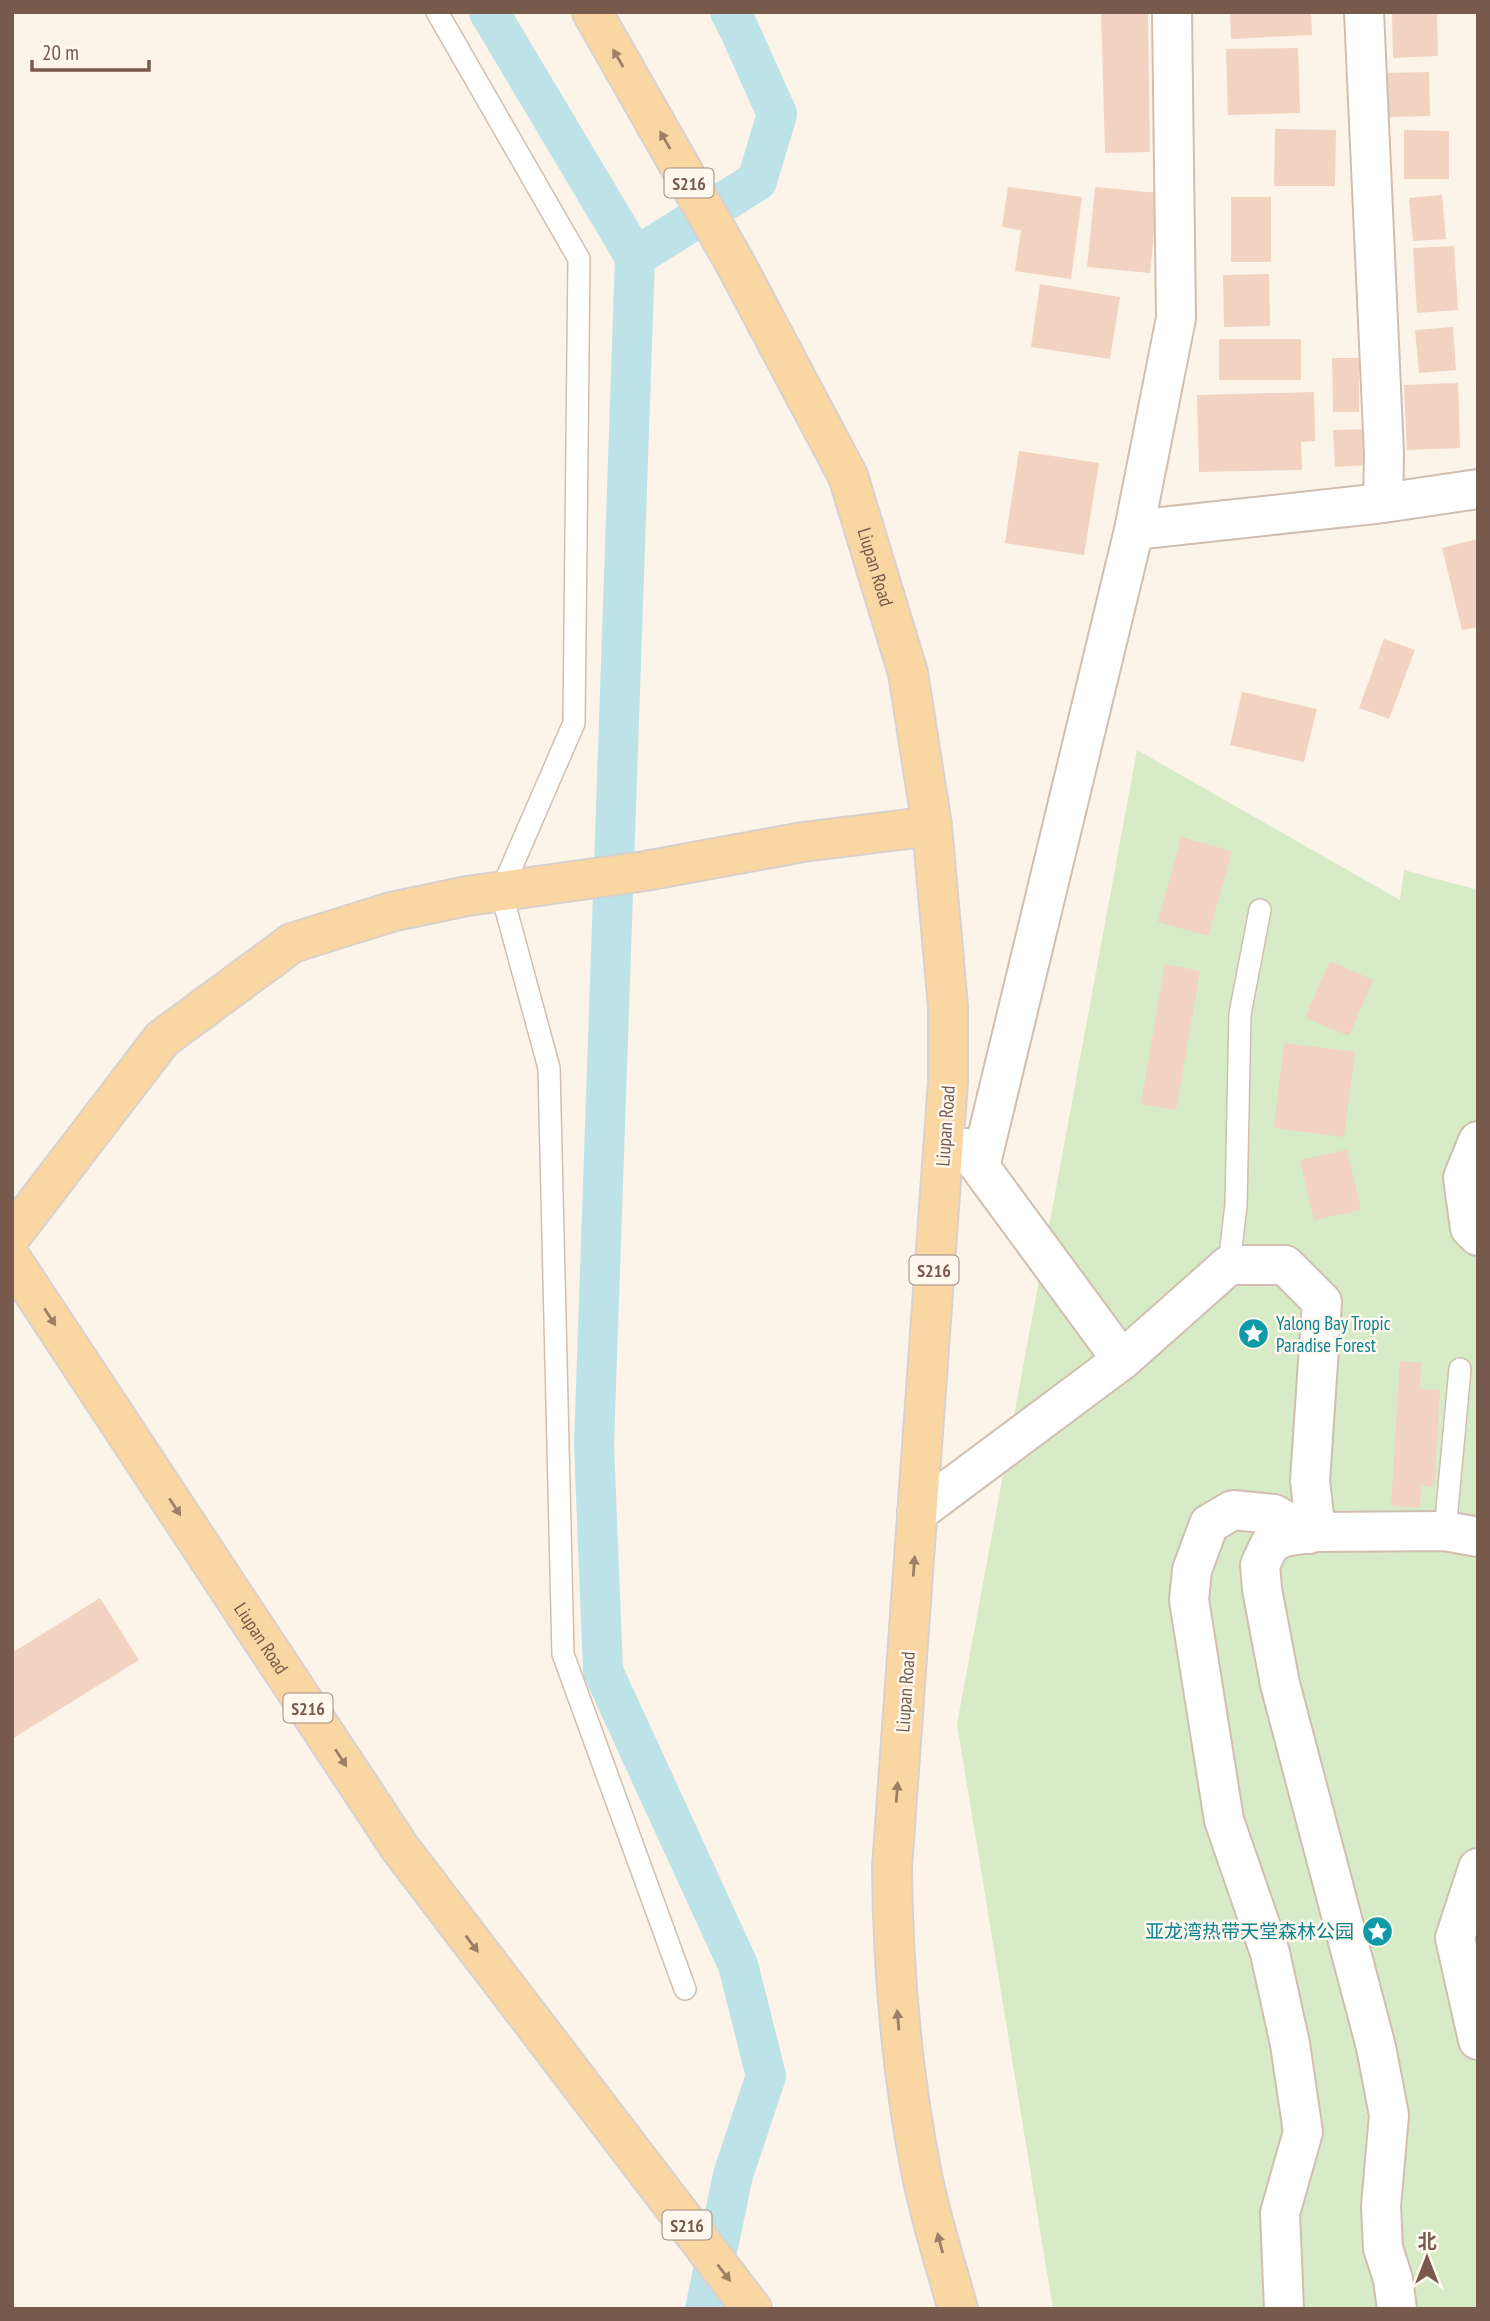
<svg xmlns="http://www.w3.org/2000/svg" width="1490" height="2321" font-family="'PT Sans Narrow','Noto Sans SC',sans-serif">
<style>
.green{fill:#d7ebc6}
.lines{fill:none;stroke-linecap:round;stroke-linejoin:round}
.canal{stroke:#bde2e7;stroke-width:40}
.building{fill:#f2d2c0}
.lane-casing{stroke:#d1beb0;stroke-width:24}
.street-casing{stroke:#d1beb0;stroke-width:42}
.primary-casing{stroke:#d9d1cd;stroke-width:42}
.lane{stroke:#fff;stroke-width:21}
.street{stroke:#fff;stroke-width:38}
.primary{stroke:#fad6a2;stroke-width:38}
.oneway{fill:#9e7f66}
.labels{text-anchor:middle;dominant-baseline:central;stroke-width:5;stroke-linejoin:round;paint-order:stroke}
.shield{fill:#fff8ef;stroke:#a0897d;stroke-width:2}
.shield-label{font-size:18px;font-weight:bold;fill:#775a4c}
.street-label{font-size:19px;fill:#775a4c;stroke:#fff8ef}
.culture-label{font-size:19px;fill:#0d838f;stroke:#fff8ef;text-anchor:start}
</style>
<rect width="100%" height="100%" fill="#fcf4e9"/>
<path class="green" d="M1137,750l263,150 4,-30 74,20v1419h-425l-96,-585z"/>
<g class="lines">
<path class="canal" d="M489,12l146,245 -41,1187 9,227 135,294 28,111 -33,99 -28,134
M635,257l122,-76 20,-67 -38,-85 -9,-17"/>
</g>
<path class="building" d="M1101,12h47l2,140 -45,1z
M1230,12h81l1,23 -81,4z
M1392,12h45l1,44 -45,2z
M1298,48l2,65 -72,2 -2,-66z
M1429,72l1,44 -44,1 -2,-44z
M1275,129l61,1 -1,56h-61z
M1404,130l45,1v48h-45z
M1008,187l74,10 -11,82 -56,-8 6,-41 -19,-3z
M1095,187l63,6 -8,80 -63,-6z
M1442,195l4,44 -33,2 -4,-43z
M1231,197h40v65h-40z
M1454,246l4,64 -41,3 -4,-65z
M1269,274l1,52 -46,1 -1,-52z
M1040,284l80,13 -10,62 -79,-12z
M1453,327l3,43 -37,3 -4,-43z
M1219,339h82v41h-82z
M1332,358h27v54h-26z
M1458,383l2,65 -53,2 -3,-65z
M1314,392l1,49 -14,1 1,28 -103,2 -2,-77z
M1365,429l2,36 -32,2 -2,-37z
M1019,451l80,12 -15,92 -79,-12z
M1478,539v88l-16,3 -20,-82z
M1384,639l31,11 -26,69 -30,-11z
M1242,692l75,17 -13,53 -74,-17z
M1181,837l51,14 -24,85 -50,-14z
M1330,961l43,19 -24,56 -44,-18z
M1165,964l35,7 -24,139 -35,-6z
M1284,1043l71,9 -11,85 -70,-9z
M1347,1150l14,60 -47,10 -14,-60z
M1400,1361l21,2 -1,26 20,1 -6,97 -13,-1 -1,22 -29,-2z
M100,1598l39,62 -127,79v-86z"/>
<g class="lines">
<defs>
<path id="lane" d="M437,12l142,247 -5,464 -73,168 48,177 14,586 122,335
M1229,1265l7,-60 4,-191 20,-104
M1445,1531l15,-162"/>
<path id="street" d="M1383,503l95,-14
M1134,530l249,-27 1,-49 -20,-442
M1478,1141l-15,37 7,50 8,8
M980,1167l154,-637 42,-212 -4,-306
M1122,1360l107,-95h56l37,37 -12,179 6,51
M917,1513l205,-153 -156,-212
M1478,1868l-23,70 23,102
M1284,2309l-4,-96 23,-81 -13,-88 -20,-91 -46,-133 -35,-220 3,-30 17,-46 24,-14 41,4 35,20
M1397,2309l-4,-30 -10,-31 -2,-42 8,-91 -13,-68 -96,-363 -18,-95 -2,-24 10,-21 14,-7 32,-5 129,-1 33,6"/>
<g id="primary">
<path id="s1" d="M592,12l143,251 113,213 60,197 24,153 16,181v74l-56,787c1,106 10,209 31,312 9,43 23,86 35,129"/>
<path d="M12,1235l150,-196 130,-96 99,-31 76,-16 178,-25 158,-29 129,-16"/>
<path id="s2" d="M12,1260l388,588 352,461"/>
</g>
</defs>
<use href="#lane" class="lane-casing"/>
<use href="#street" class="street-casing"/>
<use href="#primary" class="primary-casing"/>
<use href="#lane" class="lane"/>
<use href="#street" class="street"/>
<use href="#primary" class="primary"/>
</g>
<defs><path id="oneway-solid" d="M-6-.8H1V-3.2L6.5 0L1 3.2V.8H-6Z" transform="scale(1.75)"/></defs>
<g class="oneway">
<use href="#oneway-solid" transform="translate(618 58) rotate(-120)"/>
<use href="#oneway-solid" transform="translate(665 140) rotate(-120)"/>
<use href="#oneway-solid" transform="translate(50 1317) rotate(57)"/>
<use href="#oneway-solid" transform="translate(175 1507) rotate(57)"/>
<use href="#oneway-solid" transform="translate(914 1566) rotate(-86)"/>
<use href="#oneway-solid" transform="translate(341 1758) rotate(57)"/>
<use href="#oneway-solid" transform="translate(897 1792) rotate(-86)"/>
<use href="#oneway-solid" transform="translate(472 1944) rotate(53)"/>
<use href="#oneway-solid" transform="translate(898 2020) rotate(-95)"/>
<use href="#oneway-solid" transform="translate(940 2243) rotate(-105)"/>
<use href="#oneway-solid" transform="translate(724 2273) rotate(52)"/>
</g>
<defs>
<symbol id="sight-disc" viewBox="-11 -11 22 22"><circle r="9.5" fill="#0f9aa8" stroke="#fff8ef"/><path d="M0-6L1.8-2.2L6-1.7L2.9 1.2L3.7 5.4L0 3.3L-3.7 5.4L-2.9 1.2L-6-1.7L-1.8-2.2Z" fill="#fff"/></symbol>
</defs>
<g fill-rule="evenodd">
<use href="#sight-disc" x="1236" y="1316" width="35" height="35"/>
<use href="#sight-disc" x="1360" y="1914" width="35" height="35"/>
</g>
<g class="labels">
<g class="shield">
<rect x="664.5" y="168.5" width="49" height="29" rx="5"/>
<rect x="909.5" y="1255.5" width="49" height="29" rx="5"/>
<rect x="283.5" y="1693.5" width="49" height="29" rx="5"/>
<rect x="662.5" y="2210.5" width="49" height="29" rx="5"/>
</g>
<g class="shield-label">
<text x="689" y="183">S216</text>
<text x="934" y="1270">S216</text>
<text x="308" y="1708">S216</text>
<text x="687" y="2225">S216</text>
</g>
<g class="street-label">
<text stroke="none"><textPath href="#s1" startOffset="625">Liupan Road</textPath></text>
<text transform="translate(945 1126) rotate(-86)">Liupan Road</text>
<text stroke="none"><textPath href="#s2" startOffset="453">Liupan Road</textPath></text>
<text transform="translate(905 1692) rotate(-86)">Liupan Road</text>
</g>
<g class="culture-label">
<text x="1276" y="1323">Yalong Bay Tropic<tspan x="1276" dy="22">Paradise Forest</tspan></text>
<text x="1354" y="1931" text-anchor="end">亚龙湾热带天堂森林公园</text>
</g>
</g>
<rect width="1490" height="2321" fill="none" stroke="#775a4c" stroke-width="28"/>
<g transform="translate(1427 2258)" stroke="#fff8ef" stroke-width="5" paint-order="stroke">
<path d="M0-5L12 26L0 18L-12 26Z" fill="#775a4c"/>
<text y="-10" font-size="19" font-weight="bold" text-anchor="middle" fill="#775a4c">北</text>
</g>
<path d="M32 60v10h117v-10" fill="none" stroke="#775a4c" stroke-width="3.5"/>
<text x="42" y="60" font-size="21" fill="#775a4c" stroke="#fff8ef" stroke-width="5" paint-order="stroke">20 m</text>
</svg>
